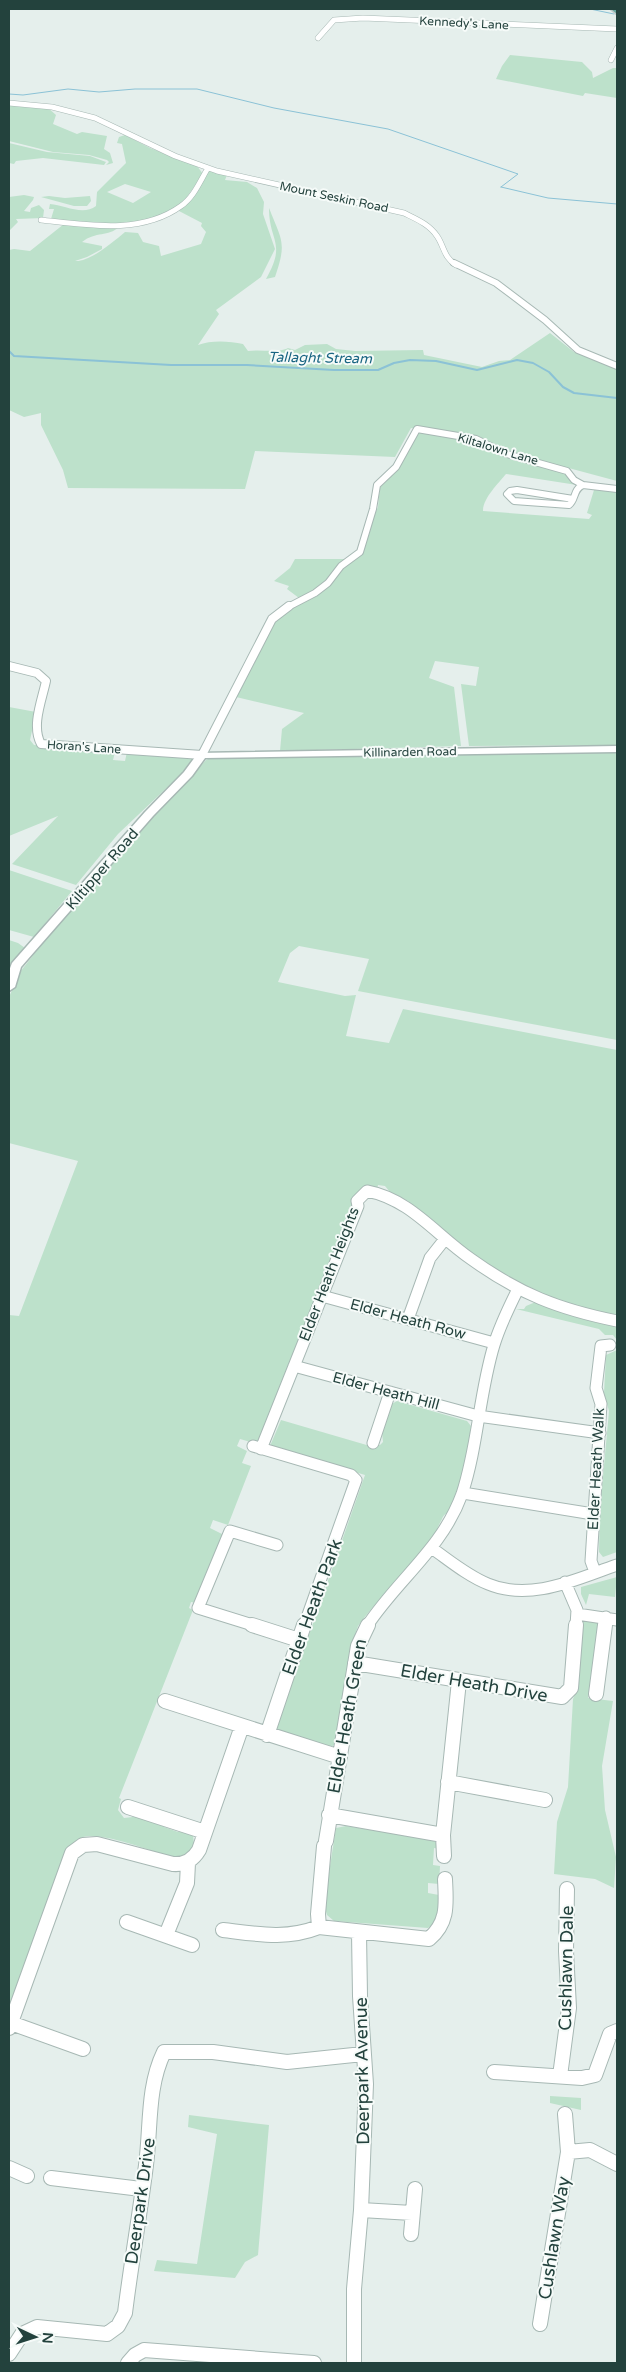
<svg xmlns="http://www.w3.org/2000/svg" width="626" height="2372" font-family="'Varela Round',sans-serif">
<style>
.green{fill:#bde1cb;fill-rule:evenodd}
.lines{fill:none;stroke-linecap:round;stroke-linejoin:round}
.stream-far1{stroke:#8bc2d6;stroke-width:1}
.stream{stroke:#8bc2d6;stroke-width:2}
.minor-far4-casing{stroke:#a7b8b4;stroke-width:6}
.minor-far3-casing{stroke:#a7b8b4;stroke-width:8}
.minor-far2-casing{stroke:#a7b8b4;stroke-width:10}
.minor-far1-casing{stroke:#a7b8b4;stroke-width:13}
.minor-casing{stroke:#a7b8b4;stroke-width:16}
.tertiary-casing{stroke:#a7b8b4;stroke-width:3}
.primary-casing{stroke:#c1cac9;stroke-width:3}
.minor-far4{stroke:#fff;stroke-width:5}
.minor-far3{stroke:#fff;stroke-width:6}
.minor-far2{stroke:#fff;stroke-width:8}
.minor-far1{stroke:#fff;stroke-width:11}
.minor{stroke:#fff;stroke-width:14}
.tertiary{fill:#fff;fill-rule:evenodd}
.primary{fill:#68a69d;fill-rule:evenodd}
.labels{text-anchor:middle;dominant-baseline:central;stroke-width:4;stroke-linejoin:round;paint-order:stroke}
.far-street-label{font-size:12px;fill:#23423d;stroke:#f6fbf9}
.far-water-label{font-size:14px;font-style:italic;fill:#196582;stroke:#f6fbf9}
.street-label{font-size:15px;fill:#23423d;stroke:#f6fbf9}
.near-street-label{font-size:18px;fill:#23423d;stroke:#f6fbf9}
</style>
<rect width="100%" height="100%" fill="#e5efec"/>
<path class="green" d="M510,55l72,7 10,10 1,6 20,-10h4v30l-32,-5 -2,3 -87,-17 6,-13z
M9,105l38,2 9,8 -3,9 24,10 5,-2 25,4 -3,13 6,4 3,10 -7,2 3,-3 -2,-2 -18,-5 -36,-3 -44,-11z
M125,135l25,13 47,18 6,8 -21,30 -22,11 -32,10 -17,1 -60,-7 3,-10h-5l1,-5c14,1 33,12 46,2l1,-14 29,-29 -4,-19 -5,-1 2,-6zM125,184l26,8 -18,11 -26,-11z
M9,143l38,9 43,4 16,6 -2,3 -61,-7 -27,3 -2,3 -5,-1z
M209,170l18,5 -2,5 22,2 10,6 7,14 -1,12 12,35 -14,28 -45,33 3,4 -21,31c13,-5 31,-4 45,-1l5,7c11,-2 32,2 40,-3l7,2 10,-5 22,-1 9,5 19,2 68,-1 1,5 58,12 17,-6 11,-1 40,-27 24,19 43,16v113l-108,-29 -17,-9 -16,-5 -65,-10 -16,29 -140,-6 -10,38 -177,-1 -5,-18 -22,-45v-12l-17,4 -15,-7v-160l5,-1 16,2 34,-27 55,3c-11,10 -23,4 -37,15l20,4v3l-15,8 -12,4c15,1 38,-19 50,-29l13,1 5,9 16,4 2,10 40,-12 5,-12 -5,-6 1,-3 -23,-12 18,-19z
M24,195l10,2 -1,3 -9,11 6,1 1,-4 8,-3 5,5 -1,8 -27,1 2,3 -9,9v-34z
M49,196l16,2 25,-2 1,5 -4,5h-13l-33,-9z
M269,208c13,33 18,34 6,69l-9,2c21,-37 3,-37 3,-71z
M420,429l55,11 91,31 11,14 -71,-11c-8,10 -23,24 -23,37l106,8 3,-4 -5,-2 7,-23 23,1v254l-148,1 -8,-62 15,2 3,-19 -44,-6 -6,17 25,9 7,59 -181,5 2,-22 22,-16 -68,-16 36,-73 18,-17 24,-12 33,-32 15,-9 1,-13 15,-34 2,-21z
M295,559h50l-26,29 -20,10 -12,-9 2,-3 -15,-5 16,-13z
M9,707l27,5 -6,28 4,5 81,7 -2,8 12,1 2,-9 68,5 -1,5 -76,72 -42,51 -64,-21 46,-48 -49,20z
M617,752v288l-259,-49 11,-32 -70,-13 -9,7 -12,29 67,14 11,-1 -10,41 43,7 14,-34 214,41v267l-55,-15 -49,-20 -64,-44 -41,-37 -18,-9 -5,-6 -7,-1 -1,4 -24,11v10l-93,229 -6,4 -14,-4 -3,7 10,5 -5,12 9,3 -23,59 -15,-5 -3,8 14,7 -28,68 -5,-1 -2,6 4,2 -74,188 2,1 -3,11 6,8 9,-1 4,-3 22,7 5,6 14,5 7,-3 8,5 1,11 -7,10 -10,3c-23,-5 -74,-27 -94,-21 -9,3 -14,10 -19,18l-55,156v-696l10,1 59,-155 -69,-18v-146l11,-25 66,-84 120,-128 7,-3z
M9,870l63,21 -38,46 -25,-7z
M9,940l9,3 7,5 -16,22z
M538,1301l79,24v15l-4,-5h-8l-6,-6 -83,-20h8l2,-3z
M617,1350v202l-14,5 -4,-5 1,-43 9,-98 -5,-18 2,-38z
M397,1401l70,20 4,5c-2,17 -11,73 -21,85 -4,3 -6,3 -8,8 -6,10 -7,20 -15,30 -22,26 -49,49 -69,77l-5,15 -19,104 -5,3 -52,-18v-4l88,-251 -95,-29 11,-26 89,26 10,-1 3,-3 -1,-10 8,-27z
M617,1577l-2,20 -26,-3 -3,11 -5,-11v-7z
M587,1620h10l2,5 -11,73 25,3 -11,65 3,44 11,47 -2,31 -19,-9 -41,-5 3,-52 11,-35 5,-88 4,-9 5,-67z
M346,1826l87,14 7,6v3l-6,-1 -1,17 7,1 -1,18 -11,-1v10l11,2v25l-11,8 -94,-7 -7,-6 -3,-11 12,-76z
M550,2096l31,2v12l-31,-7z
M189,2115l80,10 -11,130 -13,7 -10,16 -81,-7 3,-11 40,4 20,-130 -29,-7z"/>
<g class="lines">
<path class="stream-far1" d="M590,9l24,5
M9,94l14,1 45,-6 31,3 36,-3h62l77,19 114,21 130,45 -17,13
M501,187l47,11 69,6"/>
<path class="stream" d="M9,351l5,5 157,9h76l87,5h44l16,-7 16,-3 26,1 41,9 40,-10 16,3 16,9 14,15 11,6 43,5"/>
<defs>
<path id="minor-far4" d="M318,38l16,-18 29,-2 254,11
M611,60l6,-12
M9,103l43,4 43,11 80,38 42,15 187,42c12,6 25,11 33,23 7,10 7,22 19,29
M41,220c46,5 100,15 140,-14 13,-9 19,-25 27,-38"/>
<path id="minor-far3" d="M454,263l42,20 49,37 33,30 39,16
M573,499l-56,-9 -7,1 -3,3 7,7 55,4c7,-5 4,-16 14,-20
M288,607l27,-14 13,-10 13,-17 19,-14 13,-43 4,-24 19,-18 21,-38 59,10 31,15 60,17 7,9 9,5 34,4"/>
<path id="minor-far2" d="M9,666l28,7 9,8c-4,19 -15,45 -5,63l161,11 70,-136 17,-13"/>
<path id="minor-far1" d="M322,1296l172,47
M408,1319l22,-61 15,-19
M294,1366l184,50 122,17
M373,1443l17,-51
M253,1446l98,29 5,5 -52,146
M261,1449l97,-243 -1,-5 10,-10c43,8 69,44 104,68 49,35 87,50 146,62
M463,1493l130,21
M433,1549c17,12 35,27 55,35 43,18 88,-5 129,-19
M595,1572l-4,-11 10,-157 -5,-16 5,-42 9,-1
M565,1582l12,28 -1,16
M577,1614l40,6
M256,1626l-58,-18 32,-77 47,14
M367,1626c31,-47 75,-77 95,-132 16,-48 17,-100 32,-149 6,-20 15,-38 24,-56
M605,1626l1,-9"/>
<path id="minor" d="M252,1625l47,15
M355,1663l207,34 9,-9 5,-63
M596,1694l9,-69
M165,1701l175,56
M267,1735l37,-110
M448,1782l97,18
M128,1807l77,25
M329,1815l114,20
M326,1841l32,-195 10,-21
M324,1846l-6,68 1,13 110,12c20,-17 17,-36 16,-60
M444,1856l-1,-21 16,-154
M127,1922l65,23
M223,1930c34,4 63,10 96,-3
M166,1935l21,-52 1,-20
M11,2023l72,26
M9,2028l63,-175 11,-8 14,-1 76,20c12,1 20,-4 26,-14l43,-124
M494,2072l88,6 13,-3 15,-41 7,-3
M560,2076l9,-68 -3,-57 1,-62
M568,2152l22,-2 27,14
M9,2168l18,8
M51,2178l90,11
M361,2210l51,3
M411,2234l4,-45
M540,2324l28,-172 -3,-38
M9,2354l13,-20 15,-7 70,7 11,-8 7,-13c6,-49 15,-99 21,-148 5,-38 1,-78 18,-113h49l74,10 76,-8
M128,2363l7,-8 9,-5 170,13
M354,2363v-74l7,-79 5,-126 -6,-88 -1,-63"/>
<path id="tertiary" d="M617,746v6l-412,6 -13,18 -39,40 -132,151 -6,20 -6,4v-20l3,-8 133,-151 39,-40 14,-19z"/>
<path id="primary" d="M611,9h6v5z"/>
</defs>
<use href="#minor-far4" class="minor-far4-casing"/>
<use href="#minor-far3" class="minor-far3-casing"/>
<use href="#minor-far2" class="minor-far2-casing"/>
<use href="#minor-far1" class="minor-far1-casing"/>
<use href="#minor" class="minor-casing"/>
<use href="#tertiary" class="tertiary-casing"/>
<use href="#primary" class="primary-casing"/>
<use href="#minor-far4" class="minor-far4"/>
<use href="#minor-far3" class="minor-far3"/>
<use href="#minor-far2" class="minor-far2"/>
<use href="#minor-far1" class="minor-far1"/>
<use href="#minor" class="minor"/>
<use href="#tertiary" class="tertiary"/>
<use href="#primary" class="primary"/>
</g>
<g class="labels">
<g class="far-street-label">
<text transform="translate(464 23) rotate(3)">Kennedy's Lane</text>
<text transform="translate(334 197) rotate(12)">Mount Seskin Road</text>
<text transform="translate(498 449) rotate(17)">Kiltalown Lane</text>
<text transform="translate(84 747) rotate(4)">Horan's Lane</text>
<text transform="translate(410 752) rotate(-1)">Killinarden Road</text>
</g>
<g class="far-water-label">
<text transform="translate(320 358) rotate(1)">Tallaght Stream</text>
</g>
<g class="street-label">
<text transform="translate(102 869) rotate(-49)">Kiltipper Road</text>
<text transform="translate(329 1274) rotate(-69)">Elder Heath Heights</text>
<text transform="translate(408 1319) rotate(15)">Elder Heath Row</text>
<text transform="translate(386 1391) rotate(15)">Elder Heath Hill</text>
<text transform="translate(596 1469) rotate(-87)">Elder Heath Walk</text>
</g>
<g class="near-street-label">
<text transform="translate(312 1607) rotate(-70)">Elder Heath Park</text>
<text transform="translate(474 1683) rotate(10)">Elder Heath Drive</text>
<text transform="translate(347 1716) rotate(-80)">Elder Heath Green</text>
<text transform="translate(566 1968) rotate(-89)">Cushlawn Dale</text>
<text transform="translate(362 2071) rotate(-91)">Deerpark Avenue</text>
<text transform="translate(140 2201) rotate(-82)">Deerpark Drive</text>
<text transform="translate(554 2238) rotate(-81)">Cushlawn Way</text>
</g>
</g>
<rect width="626" height="2372" fill="none" stroke="#23423d" stroke-width="20"/>
<g transform="translate(35 2337) rotate(94)" stroke="#f6fbf9" stroke-width="4" paint-order="stroke">
<path d="M0-4L9 19L0 12L-9 19Z" fill="#23423d"/>
<text y="-8" font-size="14" font-weight="bold" text-anchor="middle" fill="#23423d">N</text>
</g>
</svg>
